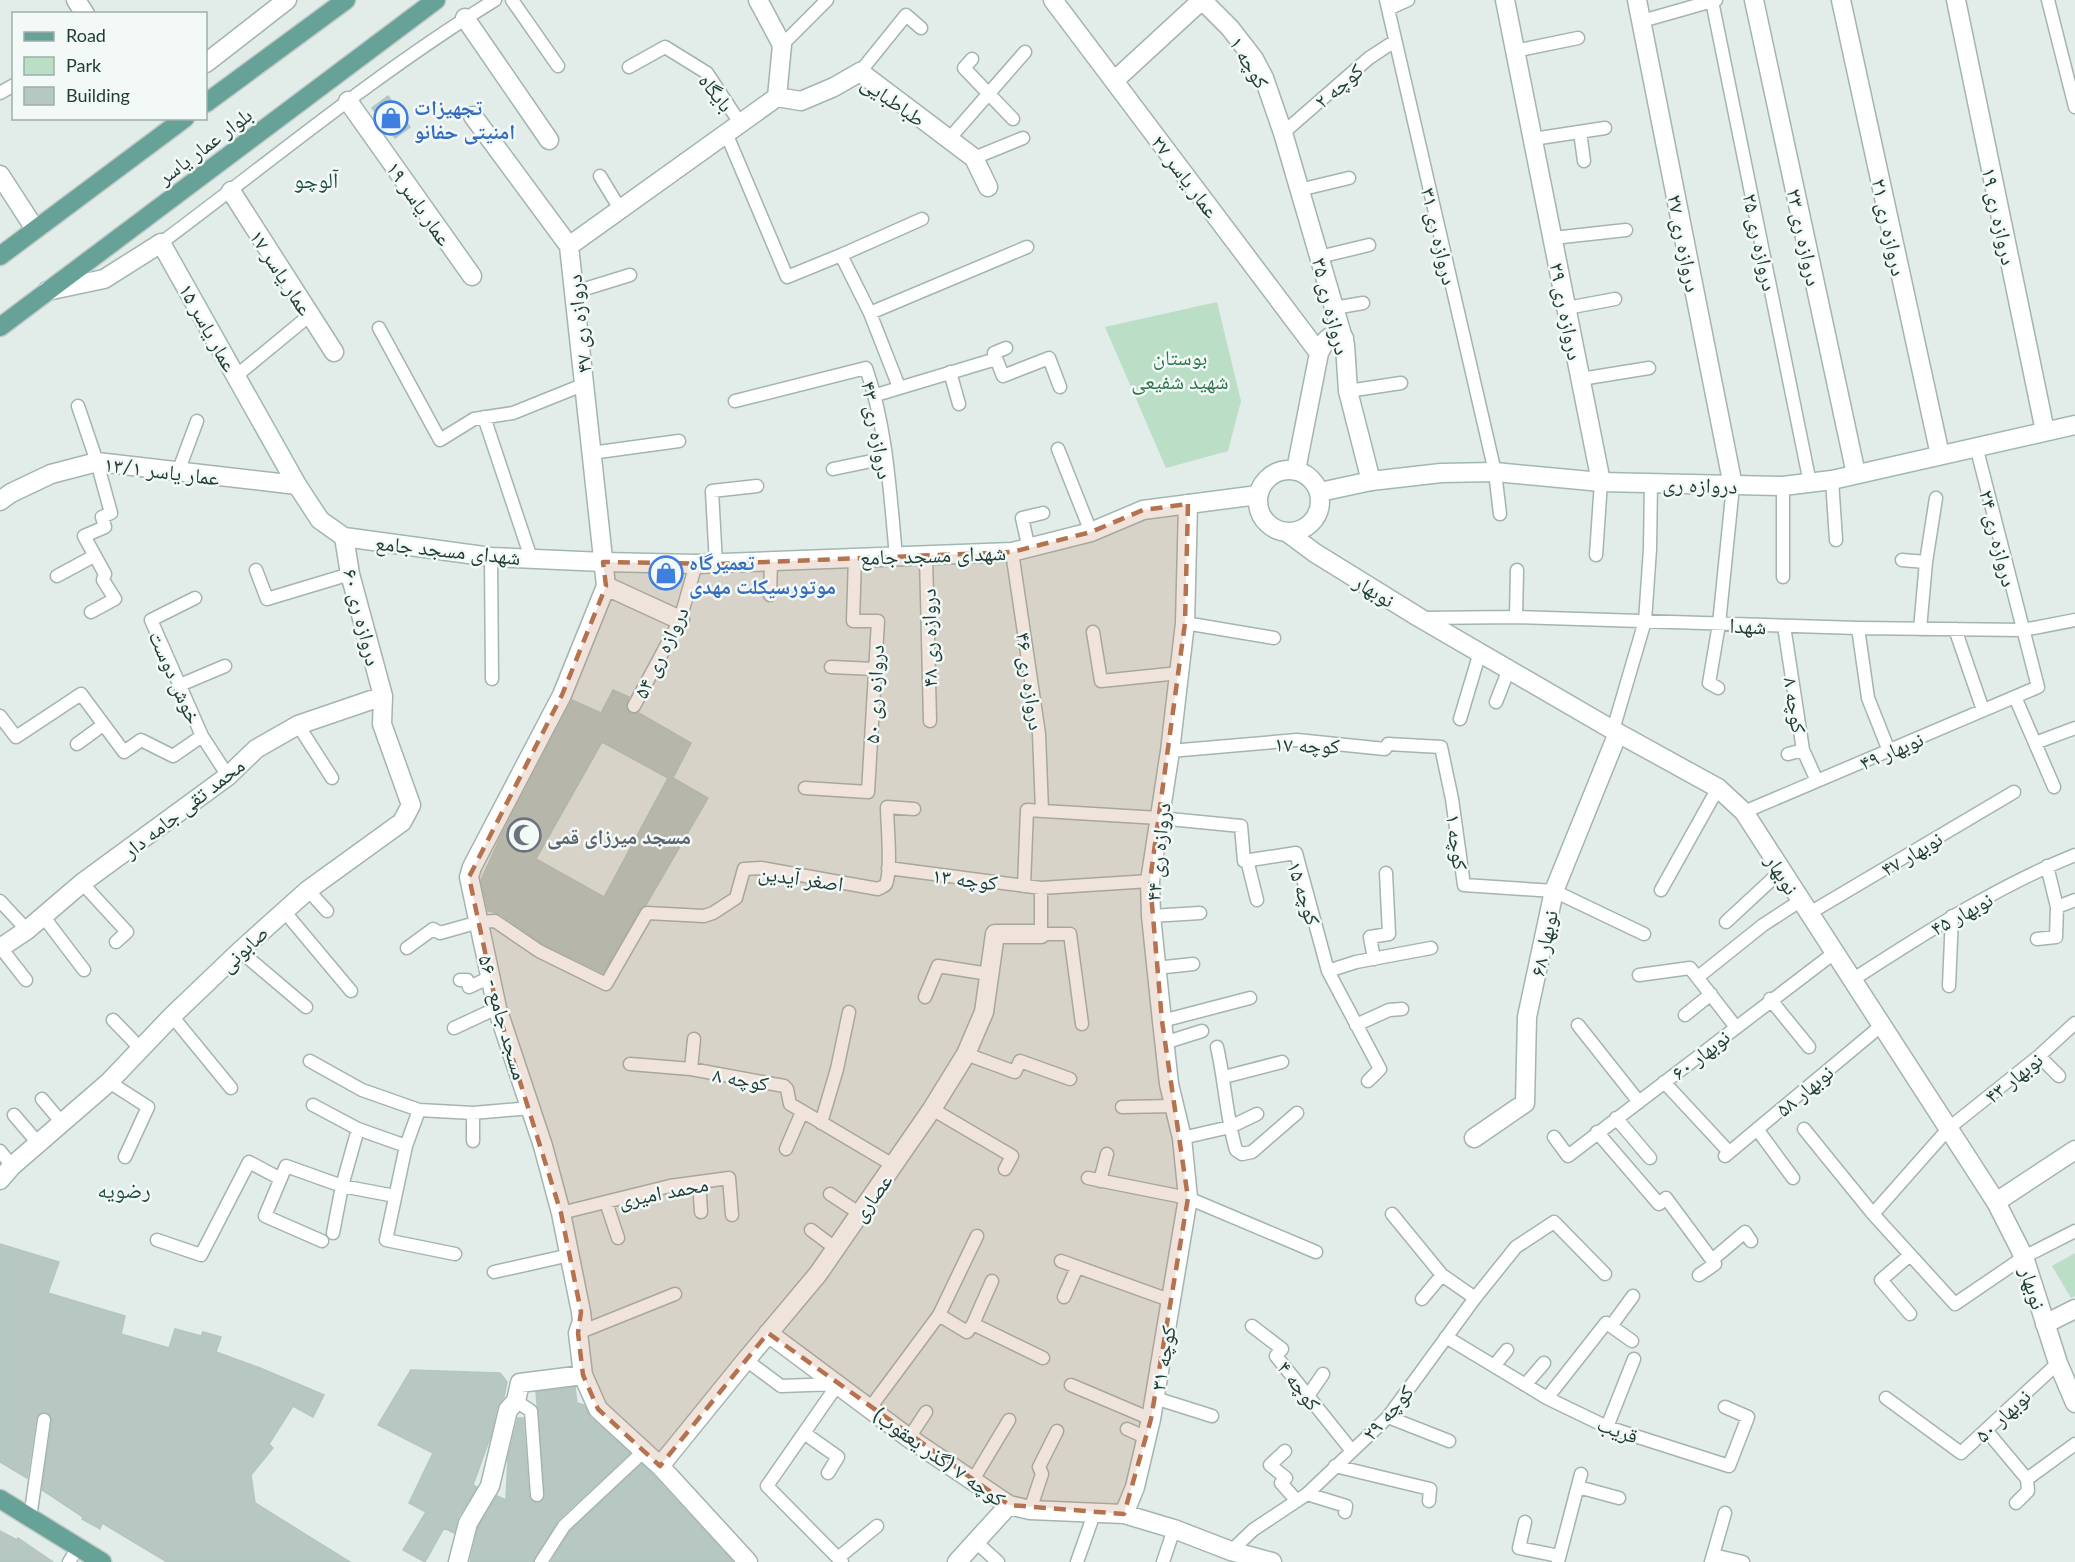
<svg xmlns="http://www.w3.org/2000/svg" width="2075" height="1562" font-family="Lato,'Noto Naskh Arabic',sans-serif">
<style>
.green{fill:#badec6}
.building{fill:#b7c7c1;stroke:#b4c6c0;stroke-width:1.5;fill-rule:evenodd}
.lines{fill:none;stroke-linecap:round;stroke-linejoin:round}
.service-casing{stroke:#a4b4b0;stroke-width:15}
.minor-casing{stroke:#a4b4b0;stroke-width:21}
.tertiary-casing{stroke:#a4b4b0;stroke-width:21}
.secondary-casing{stroke:#a0b8b1;stroke-width:21}
.primary-casing{stroke:#c1c9c7;stroke-width:21}
.service{stroke:#fff;stroke-width:12}
.minor{stroke:#fff;stroke-width:18}
.tertiary{stroke:#fff;stroke-width:18}
.secondary{stroke:#fff;stroke-width:18}
.primary{stroke:#66a297;stroke-width:18}
.marked{fill:#b5724e;fill-opacity:0.2;stroke:#b5724e;stroke-width:4.5;stroke-dasharray:12 8;stroke-linejoin:round}
.labels{text-anchor:middle;dominant-baseline:central;stroke-width:5;stroke-linejoin:round;paint-order:stroke}
.street-label{font-size:21px;fill:#213d38;stroke:#f2f9f6}
.shop-label{font-size:21px;font-weight:bold;fill:#366cbe;stroke:#f2f9f6;text-anchor:start}
.park-label{font-size:21px;fill:#2b754c;stroke:#f2f9f6}
.worship-label{font-size:21px;font-weight:bold;fill:#5b616d;stroke:#f2f9f6;text-anchor:start}
.neighbourhood-label{font-size:22px;fill:#1d5047;stroke:#f2f9f6}
</style>
<rect width="100%" height="100%" fill="#e2ece8"/>
<path class="green" d="M1217,302l24,99 -13,50 -62,17 -61,-141z
M2075,1253v43l-4,2 -19,-32z"/>
<path class="building" d="M388,96l22,31 -15,11 -23,-30z
M613,690l16,7 -3,9 4,7h9l52,30 -18,35 35,20 -62,107 -6,4 -37,64 -60,-29 -43,-30 -12,-3 -7,-31 19,-42 72,-138 29,13zM602,742l66,36 -64,119 -68,-38z
M0,1244l59,18 -11,31 77,23 -4,18 48,14 6,-19 26,7 2,-4 18,5 -5,15 44,16 64,27 -11,22 -20,-11 -24,38 4,4 -22,27 4,28 95,59h-183l-65,-39 -2,6 -18,-10 1,-2 -41,-27 10,-69 -1,-5 -5,-4 -6,1 -4,5 -9,60 -27,-16z
M411,1370l89,3 7,9 -3,15 -7,10 -7,31 -17,47 4,2 -19,30 -4,16 -10,-5 -19,34 -22,-12 23,-38 -17,-9 24,-50 -55,-28z
M575,1387l2,16 7,2 6,12 40,36 -72,67 -25,42h-63l8,-35 19,-31 9,4 2,-42 10,-40h5l6,78 4,6 5,1 6,-4 1,-5 -9,-102z
M642,1464l10,10 81,88h-182l19,-31z
M0,1531l17,9 1,-2 35,24h-53z"/>
<g class="lines">
<defs>
<path id="service" d="M512,0l46,66
M1386,0l109,472 5,42
M2048,0l27,107
M1712,1l98,482
M1388,9l20,-9
M1642,21l74,-21
M782,45l45,-45
M1515,51l63,-13
M972,59l-8,9 49,51
M629,67l36,-20 42,26 33,50
M860,72l46,-57 15,13
M0,93l14,-8
M1580,132l4,29
M726,133l61,144 54,-22 81,-36
M1283,133l86,-75 26,-17
M949,139l76,-87
M1533,139l72,-11
M974,158l49,-20
M600,176l20,33
M1299,190l50,-12
M1553,238l73,-8
M161,243c110,-82 217,-171 334,-243
M841,255l29,58 29,74
M1319,257l50,-12
M575,292l55,-17
M1334,308l29,-5
M1567,308l48,-9
M870,313l157,-66
M379,328l61,112 34,-21 39,-6 72,-29
M1006,348l-12,5 9,23 46,-18 11,29
M950,372l9,32
M236,376l74,-61
M1581,379l68,-11
M1348,391l53,-8
M876,395l120,-36
M735,401l131,-33c21,60 24,126 30,188
M78,406l19,56 14,51 -9,4 3,10 -21,9 21,38 -2,6 12,19 -24,13
M484,417l47,141
M1058,449l33,83
M591,453l88,-12
M833,469l53,-11
M178,472l19,-51
M1832,480l4,60
M1783,486v91
M1029,549l-7,-31 21,-5
M1012,552l27,182 3,76
M1596,555l5,-73
M926,556l4,165
M491,557l1,122
M1902,560l24,2
M716,564l-4,-73 45,-5
M256,570l11,29 83,-25
M57,576l37,-20
M770,595l1,-34
M195,598l-44,22 51,116 26,40
M1516,617l1,-47
M1422,618l94,-1 342,11 165,2 52,-10
M1185,623l89,15
M1784,626l19,124 14,31
M1858,628l10,70 21,53
M1920,629l6,-67 10,-64
M1955,629l28,81
M1093,632l8,49 78,-8
M831,667l44,2
M180,685l45,-19
M1718,688l-9,-5 10,-59 14,-138
M2015,697l39,90
M1496,702l13,-33
M634,706l46,-86 16,-56
M0,716l16,21 65,-43 43,58 17,-12 32,16 29,-20
M1460,719l20,-67
M298,725l34,53
M1613,730l32,-109 5,-72 1,-67
M2035,743l40,-15
M77,744l26,-19
M1170,751l127,-11 88,9 3,-5 53,3 11,52 12,86 90,6 90,43
M1788,754l15,-4
M805,788l63,4 10,-171h-25l2,-64
M1744,812l294,-125 -62,-241
M1247,860l10,40
M888,868l153,20 109,-7
M82,883l45,49 -11,10
M1024,886l3,-76 132,8 82,8 3,35 52,-8 32,118 52,98 -12,12
M1041,888v46h29l12,90
M308,890l19,21
M1661,890l57,-102
M0,901l27,29
M2057,907l18,-7
M284,911l67,80
M1808,914l206,-122
M43,916l41,54
M1151,916l49,-3
M1726,922l55,-51
M2037,939l19,-2 1,-30 -10,-41
M1,948l25,32
M407,948l26,-19 7,4 39,-11 16,-1 44,30 67,33 41,-71 57,3 9,-3 23,-15 8,-29 17,-1 117,21c3,-2 6,-2 8,-5 6,-14 1,-60 1,-77l27,2
M240,951l66,56
M1374,959l-4,-22 19,-3 -3,-61
M1156,968l37,-4
M1328,971l28,-9 75,-14
M1639,975l51,-7 45,58
M1698,977l65,-52 37,-24
M460,980h7l2,7 22,-10
M1852,980c72,-46 143,-93 223,-125
M1949,986l3,-70
M925,997l13,-31 51,8
M1770,999l39,48
M1685,1015l26,-21
M172,1016l59,72
M113,1020l29,30
M1162,1021l88,-23
M1356,1025l33,-15 13,-1
M1578,1025l61,77
M454,1028l43,-20
M1164,1043l38,-12
M1217,1047c8,34 9,69 19,103l6,4 10,-2 45,-39
M966,1054l49,18 5,-11 50,18
M2039,1056l20,20
M310,1061l52,29 57,20 54,3 58,-5
M630,1064l61,5 93,17 3,3 3,15 103,61
M691,1069l3,-30
M1224,1077l58,-15
M109,1082l39,25 -23,50
M1664,1082l65,70
M42,1099l20,24
M313,1105l45,24 48,17
M1122,1107l52,-1
M932,1109l80,47 -7,13
M419,1110l-13,36 -20,94 69,14
M473,1113v28
M14,1115l24,28
M1616,1118l34,40
M821,1123l16,-54 12,-57
M1757,1129l36,49
M1804,1129l69,85 82,90 69,-47 51,-26
M1597,1132l62,72 7,-6 49,66 -16,11
M1554,1137l14,19 266,-203
M1182,1138l48,-11 27,-13
M786,1149l16,-37
M0,1151l12,15
M1725,1156l157,-131
M1088,1178l100,20 128,54
M1100,1181l7,-27
M699,1182l2,30
M830,1194l29,19
M606,1202l12,36
M561,1213l109,-27 59,-8 3,37
M1392,1214l50,61 33,23
M1873,1214l76,-86 90,-72 36,-33
M811,1230l24,18
M333,1233l9,-47 16,-57
M157,1240l44,15 48,-93 30,16
M322,1241l-57,-25 21,-50 56,20 53,10
M1910,1255l-29,25 29,34
M1712,1260l33,-28 6,9
M1061,1261l111,40
M494,1272l76,-17
M1064,1297l13,-30
M1422,1299l20,-24
M939,1315l28,17 6,-8 19,-43
M973,1324l70,34
M1252,1326l30,23 -6,7 76,95
M1611,1326l21,15
M578,1333l97,-39
M1446,1337l101,61 60,29 122,39 19,-49 -23,-10
M746,1360l35,26 55,-2
M1494,1366l13,-16
M838,1384l-71,102 75,76
M1071,1385l80,34
M1525,1385l19,-22
M1308,1396l15,-22
M1155,1398l57,18
M1547,1398l59,-75 5,3 22,-30
M1886,1398l75,55 97,-90
M516,1401l15,10 6,84
M870,1408l69,-93 38,-79
M1388,1417l61,24
M1607,1427l27,-68
M1127,1429l20,9
M1986,1430l41,49 1,12 -12,12
M804,1433l34,24 -10,16
M909,1438l17,-26
M1285,1451l-15,14 16,13 -5,5 16,18
M1335,1466l95,23 -1,12
M2027,1479l48,-35
M973,1480l36,-60
M1578,1487l41,11
M1307,1494l39,12 -1,6
M1030,1510l12,-36 -3,-7 18,-36
M30,1518l14,-98
M1525,1522l-6,26 40,8
M976,1542l22,20
M1231,1551l22,-21 54,-36 81,-77 87,-119 41,-51 38,-25 51,52
M1713,1555l30,7
M838,1558l39,-32
M69,1562l9,-15
M541,1562l23,-36 80,-75
M1077,1562l17,-48
M1163,1562l11,-33
M1558,1562l23,-88
M1711,1562l14,-49"/>
<path id="minor" d="M76,0l9,14
M758,0l24,45 -5,52
M1053,0l266,353
M1202,0l28,28 24,31 10,19 19,55 62,212 3,46 23,90
M1505,0l96,482
M1637,0l96,486
M1754,0l102,474
M1841,0l99,455
M1956,0l89,431
M465,18l84,122
M206,63l81,-63
M1114,81l88,-81
M777,97l24,4 33,-14 26,-15 114,86 14,29
M348,101l124,175
M473,116l96,130 37,340 -44,109 -90,172 -3,10 28,131 46,138 18,67 20,99 1,9 -4,12 5,42 15,34 62,57 88,96
M0,175l35,54
M231,191l103,161
M569,246l208,-149
M1296,470l23,-117c5,-10 8,-18 19,-18l6,3
M0,501l11,-8 40,-19 46,-12 200,23
M606,586l74,34
M0,948l27,-18 55,-47 146,-107 28,-27 42,-24 85,-29
M1474,1138l51,-35 2,-86 27,-126 64,-158
M0,1180l12,-14 97,-84 63,-66 68,-65 68,-61 94,-68 9,-17 -29,-81 1,-28 -33,-122 -6,-37
M1996,1202l79,-52
M2045,1324l30,-15
M768,1333l141,105 100,67 21,5 94,4 50,15 57,22 41,11
M660,1466l86,-106 72,-86 114,-165 34,-55 18,-42 11,-78h46
M1124,1514l11,-27 16,-68 37,-221 -6,-60 -13,-54 -7,-63 -11,-105 -1,-35 20,-130 15,-128 3,-119
M458,1562l10,-39 22,-37 18,-76 8,-9 4,-18 63,-8
M957,1562l52,-57"/>
<path id="tertiary" d="M1288,533l27,20 105,65 198,115 100,55 26,24 252,390 28,55 34,106 17,40"/>
<path id="secondary" d="M47,291l57,-12 57,-36 136,242 23,35 24,17 147,20 112,5 93,2 316,-12 79,-20 52,-22 115,-15
M1258 501a31 31 0 1 1 62 0a31 31 0 1 1-62 0Z
M1320,492l51,-11 70,-8 54,-1 106,10 182,4 49,-6 243,-55"/>
<path id="primary" d="M206,103l140,-103
M0,256l185,-138
M0,327l436,-327
M0,1499l102,63"/>
</defs>
<use href="#service" class="service-casing"/>
<use href="#minor" class="minor-casing"/>
<use href="#tertiary" class="tertiary-casing"/>
<use href="#secondary" class="secondary-casing"/>
<use href="#primary" class="primary-casing"/>
<use href="#service" class="service"/>
<use href="#minor" class="minor"/>
<use href="#tertiary" class="tertiary"/>
<use href="#secondary" class="secondary"/>
<use href="#primary" class="primary"/>
</g>
<path class="marked" d="M1188,504l-3,119 -35,258 12,140 26,177 -37,221 -27,95 -115,-9 -241,-172 -108,133 -62,-57 -15,-34 -5,-42 3,-21 -20,-99 -64,-205 -28,-131 93,-182 44,-109 -3,-24 113,2 296,-12 79,-20 52,-22z"/>
<defs>
<symbol id="shop-ring" viewBox="-11 -11 22 22"><circle r="9.5" fill="#f2f9f6" stroke="#3f7fe0" stroke-width="1.5"/><path d="M-5-2.5h2.3a2.7 3.5 0 0 1 5.4 0H5L5.5 6h-11ZM-1.5-2.5h3a1.5 2.3 0 0 0-3 0Z" fill="#3f7fe0"/></symbol>
<symbol id="mosque-ring" viewBox="-11 -11 22 22"><circle r="9.5" fill="#f2f9f6" stroke="#6b7280" stroke-width="1.5"/><path d="M3.5-4.9A6 6 0 1 0 3.5 4.9A5 5 0 1 1 3.5-4.9Z" fill="#6b7280"/></symbol>
</defs>
<g fill-rule="evenodd">
<use href="#shop-ring" x="372" y="99" width="38" height="38"/>
<use href="#shop-ring" x="647" y="554" width="38" height="38"/>
<use href="#mosque-ring" x="505" y="816" width="38" height="38"/>
</g>
<g class="labels">
<g class="street-label">
<text transform="translate(1250 62) rotate(59)">کوچه ۱</text>
<text transform="translate(1338 85) rotate(-41)">کوچه ۲</text>
<text transform="translate(717 92) rotate(52)">بایگاه</text>
<text transform="translate(894 100) rotate(35)">طباطبایی</text>
<text transform="translate(204 145) rotate(-37)">بلوار عمار یاسر</text>
<text transform="translate(1186 176) rotate(53)">عمار یاسر ۲۷</text>
<text transform="translate(420 203) rotate(55)">عمار یاسر ۱۹</text>
<text transform="translate(2000 216) rotate(78)">دروازه ری ۱۹</text>
<text transform="translate(1890 227) rotate(78)">دروازه ری ۲۱</text>
<text transform="translate(1440 236) rotate(77)">دروازه ری ۳۱</text>
<text transform="translate(1805 237) rotate(78)">دروازه ری ۲۳</text>
<text transform="translate(1761 242) rotate(78)">دروازه ری ۲۵</text>
<text transform="translate(1685 243) rotate(79)">دروازه ری ۲۷</text>
<text transform="translate(282 272) rotate(57)">عمار یاسر ۱۷</text>
<text transform="translate(1332 306) rotate(76)">دروازه ری ۳۵</text>
<text transform="translate(1567 311) rotate(79)">دروازه ری ۲۹</text>
<text transform="translate(578 324) rotate(-96)">دروازه ری ۴۷</text>
<text transform="translate(209 327) rotate(61)">عمار یاسر ۱۵</text>
<text transform="translate(878 430) rotate(80)">دروازه ری ۴۳</text>
<text transform="translate(162 470) rotate(7)">عمار یاسر ۱۳/۱</text>
<text transform="translate(1700 484) rotate(2)">دروازه ری</text>
<text transform="translate(1999 538) rotate(76)">دروازه ری ۲۴</text>
<text transform="translate(448 549) rotate(6)">شهدای مسجد جامع</text>
<text transform="translate(933 554) rotate(-2)">شهدای مسجد جامع</text>
<text transform="translate(1375 590) rotate(32)">نوبهار</text>
<text transform="translate(363 617) rotate(76)">دروازه ری ۶۰</text>
<text transform="translate(1748 625) rotate(2)">شهدا</text>
<text transform="translate(928 638) rotate(-91)">دروازه ری ۴۸</text>
<text transform="translate(660 652) rotate(-64)">دروازه ری ۵۴</text>
<text transform="translate(176 677) rotate(66)">خوش دوست</text>
<text transform="translate(1031 681) rotate(82)">دروازه ری ۴۶</text>
<text transform="translate(873 694) rotate(-87)">دروازه ری ۵۰</text>
<text transform="translate(1796 705) rotate(81)">کوچه ۸</text>
<text transform="translate(1307 744) rotate(2)">کوچه ۱۷</text>
<text transform="translate(1891 750) rotate(-23)">نوبهار ۴۹</text>
<text transform="translate(183 807) rotate(-38)">محمد تقی جامه دار</text>
<text transform="translate(1458 842) rotate(82)">کوچه ۱</text>
<text transform="translate(1157 852) rotate(-84)">دروازه ری ۴۴</text>
<text transform="translate(1911 853) rotate(-31)">نوبهار ۴۷</text>
<text transform="translate(1783 874) rotate(58)">نوبهار</text>
<text transform="translate(801 877) rotate(8)">اصغر آیدین</text>
<text transform="translate(965 878) rotate(7)">کوچه ۱۳</text>
<text transform="translate(1305 893) rotate(72)">کوچه ۱۵</text>
<text transform="translate(1961 913) rotate(-29)">نوبهار ۴۵</text>
<text transform="translate(1543 943) rotate(-78)">نوبهار ۶۸</text>
<text transform="translate(243 948) rotate(-43)">صابونی</text>
<text transform="translate(504 1017) rotate(74)">۵۶ - مسجد جامع</text>
<text transform="translate(1700 1054) rotate(-38)">نوبهار ۶۰</text>
<text transform="translate(2013 1077) rotate(-39)">نوبهار ۴۳</text>
<text transform="translate(741 1078) rotate(10)">کوچه ۸</text>
<text transform="translate(1804 1090) rotate(-40)">نوبهار ۵۸</text>
<text transform="translate(663 1191) rotate(-11)">محمد امیری</text>
<text transform="translate(871 1197) rotate(-54)">عصاری</text>
<text transform="translate(2034 1288) rotate(73)">نوبهار</text>
<text transform="translate(1162 1358) rotate(-80)">کوچه ۳۱</text>
<text transform="translate(1300 1385) rotate(53)">کوچه ۴</text>
<text transform="translate(1387 1412) rotate(-49)">کوچه ۲۹</text>
<text transform="translate(2002 1415) rotate(-43)">نوبهار ۵۰</text>
<text transform="translate(1618 1429) rotate(20)">قریب</text>
<text transform="translate(940 1456) rotate(35)">کوچه ۷ (گذر یعقوب)</text>
</g>
<g class="shop-label">
<text x="414" y="106">تجهیزات<tspan x="414" dy="24">امنیتی حفانو</tspan></text>
<text x="689" y="561">تعمیرگاه<tspan x="689" dy="24">موتورسیکلت مهدی</tspan></text>
</g>
<g class="park-label">
<text x="1180" y="356">بوستان<tspan x="1180" dy="24">شهید شفیعی</tspan></text>
</g>
<g class="worship-label">
<text x="547" y="835">مسجد میرزای قمی</text>
</g>
<g class="neighbourhood-label">
<text x="316" y="179">آلوچو</text>
<text x="124" y="1189">رضویه</text>
</g>
</g>
<rect x="12" y="12" width="195" height="108" fill="#f2f9f6" stroke="#9eaeaa" stroke-width="1.5"/>
<rect x="24" y="32" width="30" height="9" fill="#66a297" stroke="#9eaeaa" stroke-width="1.5"/>
<text x="66" y="42" font-size="18" fill="#213d38">Road</text>
<rect x="24" y="57" width="30" height="18" fill="#badec6" stroke="#9eaeaa" stroke-width="1.5"/>
<text x="66" y="72" font-size="18" fill="#213d38">Park</text>
<rect x="24" y="87" width="30" height="18" fill="#b7c7c1" stroke="#9eaeaa" stroke-width="1.5"/>
<text x="66" y="102" font-size="18" fill="#213d38">Building</text>
</svg>
